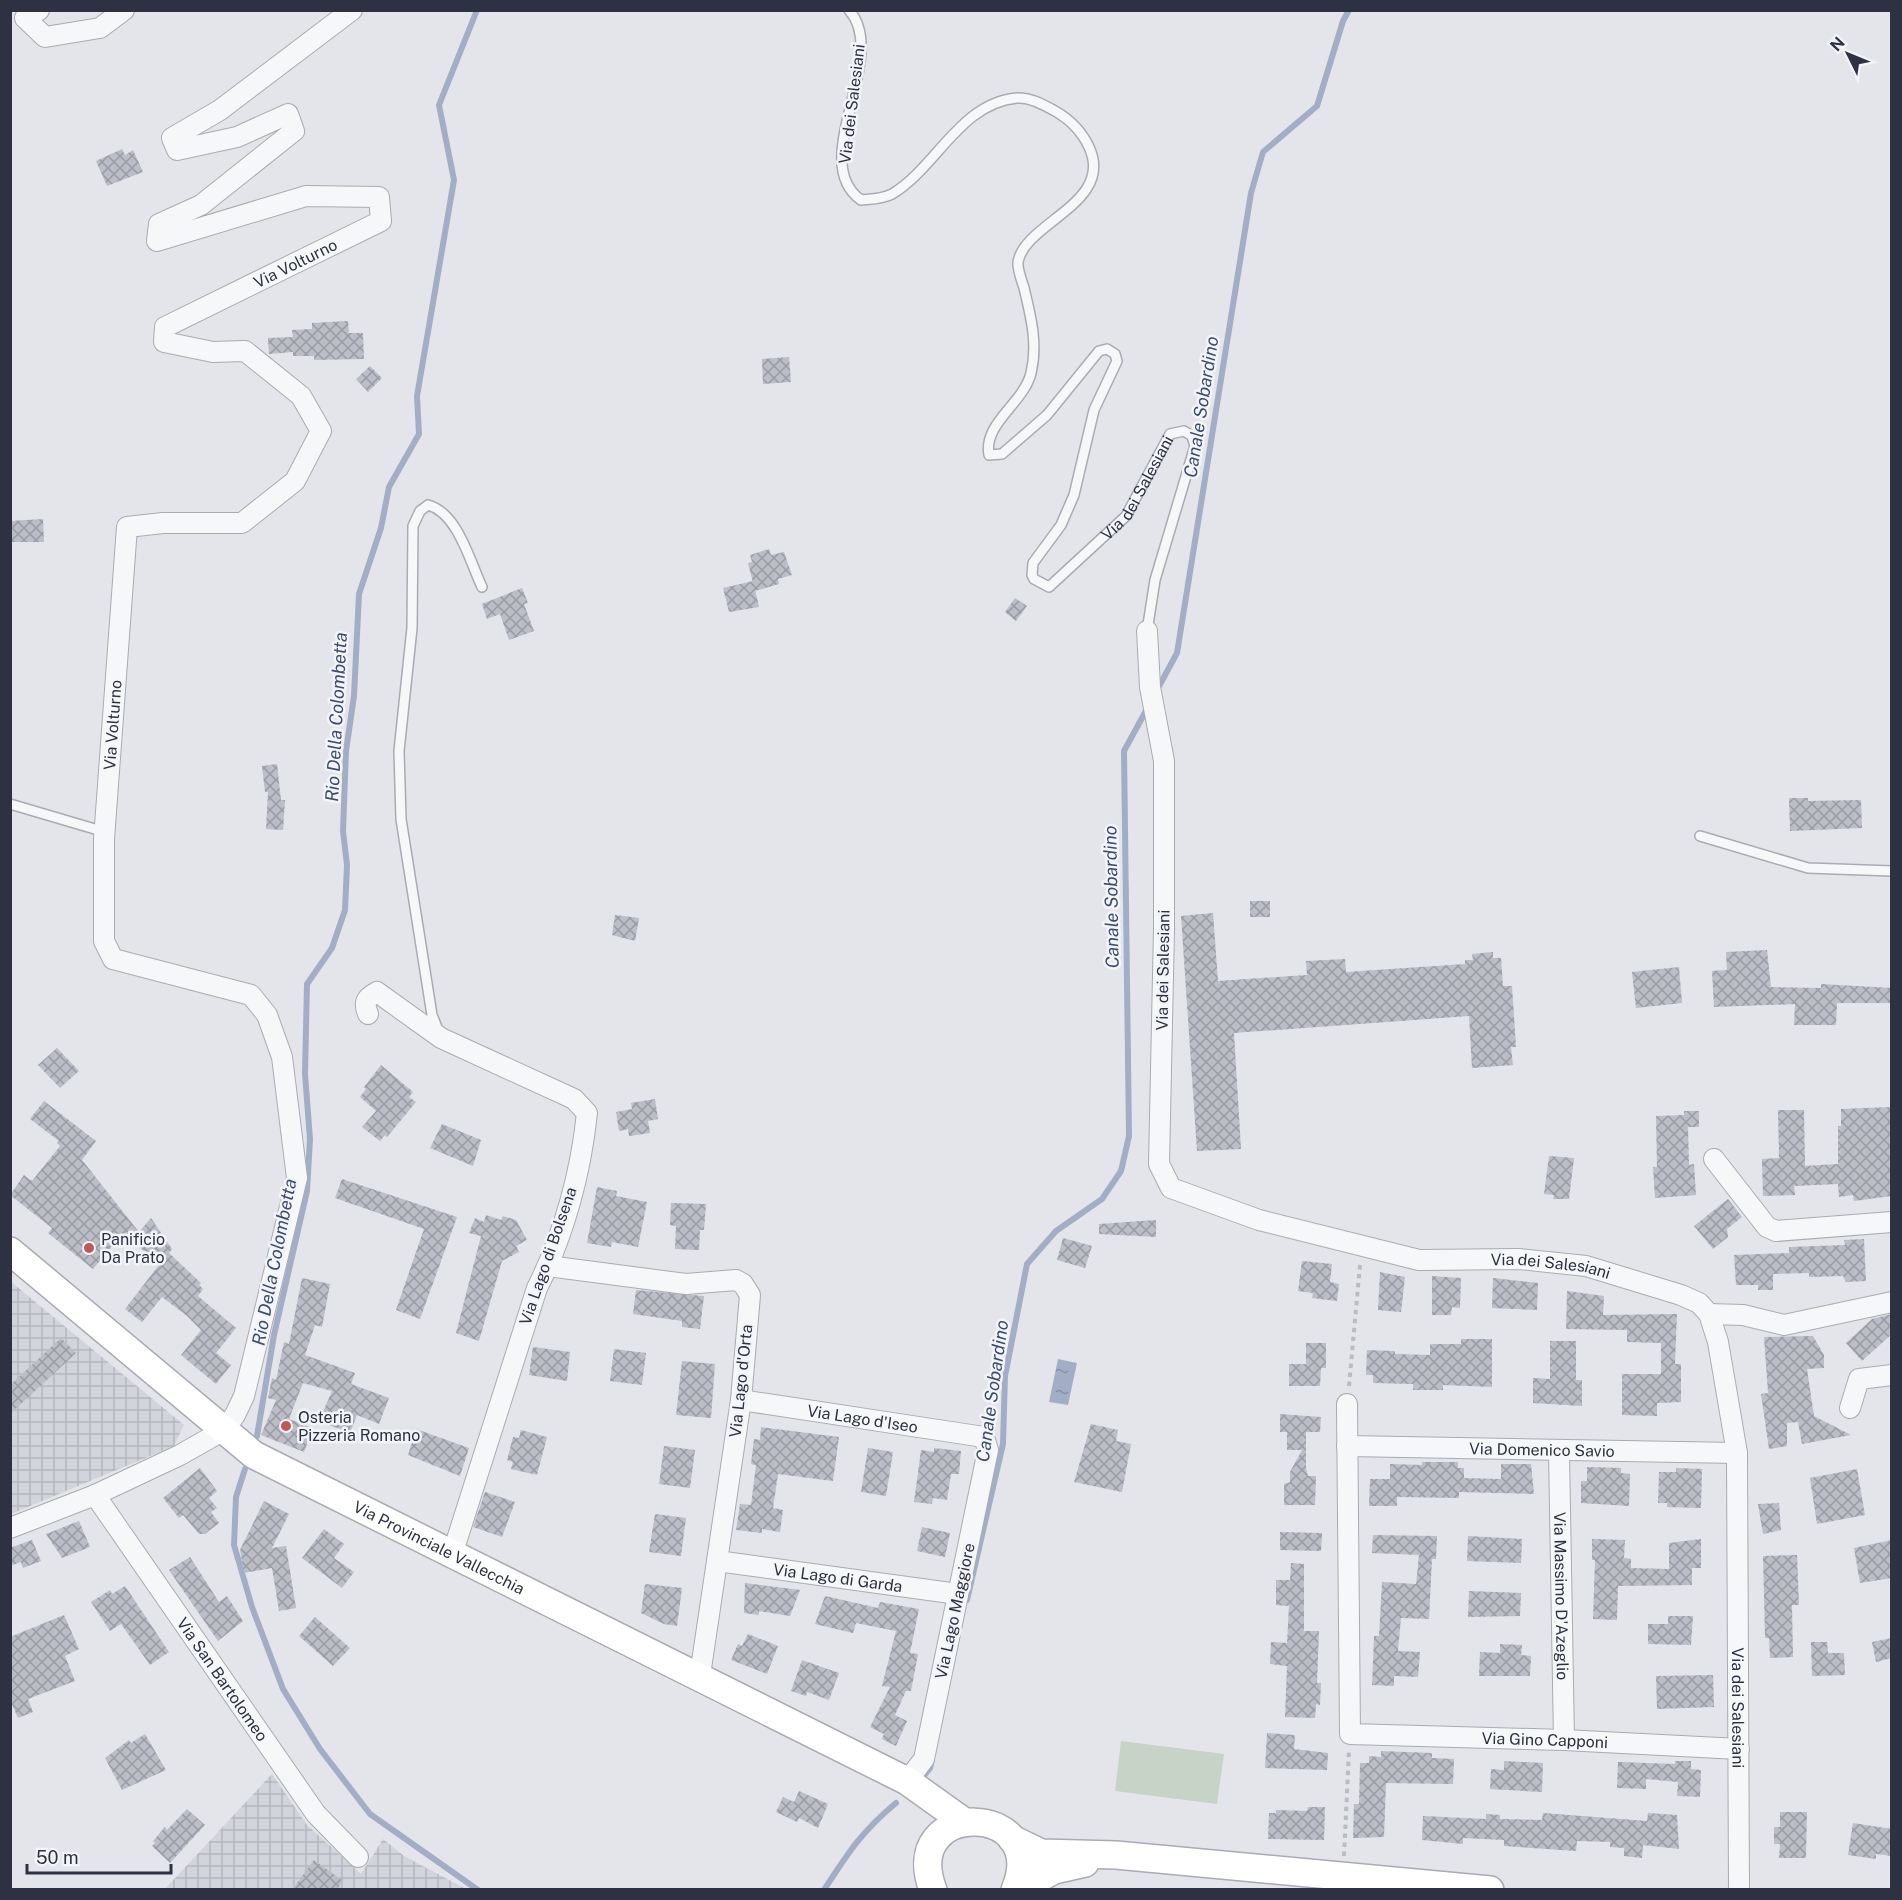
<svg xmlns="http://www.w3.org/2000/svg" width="1902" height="1900" font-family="'Public Sans',sans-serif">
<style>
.industrial{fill:url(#industrial-grid)}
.pitch{fill:#c7d3c6}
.water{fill:url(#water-ripples)}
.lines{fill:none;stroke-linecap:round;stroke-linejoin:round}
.stream{stroke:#a3aec6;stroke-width:6}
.building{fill:url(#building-cross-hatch)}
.service-casing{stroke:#a9abb4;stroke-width:12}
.minor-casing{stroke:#a9abb4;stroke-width:22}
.secondary-casing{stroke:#a9abb4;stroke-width:30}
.path{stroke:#babcc2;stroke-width:4;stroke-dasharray:4.5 4.5;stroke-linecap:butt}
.service{stroke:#f6f7f9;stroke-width:9}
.minor{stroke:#f6f7f9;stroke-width:20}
.secondary{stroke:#fff;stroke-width:27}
.poi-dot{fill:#c05858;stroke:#f3f4f8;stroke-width:2}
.labels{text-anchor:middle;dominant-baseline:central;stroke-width:5;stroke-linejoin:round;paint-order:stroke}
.street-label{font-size:16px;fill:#2d3141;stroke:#f3f4f8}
.poi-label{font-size:16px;fill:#2d3141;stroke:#f3f4f8;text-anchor:start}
.water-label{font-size:18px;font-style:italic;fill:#3c4b70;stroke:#f3f4f8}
</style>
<defs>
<pattern id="industrial-grid" width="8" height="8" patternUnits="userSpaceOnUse" patternTransform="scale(1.5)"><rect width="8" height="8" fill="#d2d4dc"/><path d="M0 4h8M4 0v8" fill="none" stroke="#b5b6be"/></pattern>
<pattern id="water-ripples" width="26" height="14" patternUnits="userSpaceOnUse" patternTransform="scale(1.5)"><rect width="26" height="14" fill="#a3aec6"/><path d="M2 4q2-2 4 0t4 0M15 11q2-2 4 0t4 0" fill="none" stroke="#858ea2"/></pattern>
<pattern id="building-cross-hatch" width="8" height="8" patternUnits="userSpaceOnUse" patternTransform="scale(1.5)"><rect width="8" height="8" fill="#bbbec6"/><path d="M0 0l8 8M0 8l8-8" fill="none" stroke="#989ba2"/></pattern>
</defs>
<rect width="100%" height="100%" fill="#e4e5ea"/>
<path class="industrial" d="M10,1281l174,144 -10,21 -163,68z
M272,1774l35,51 54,49 22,-35 21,17 62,33 -302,1z"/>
<path class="pitch" d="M1121,1741l103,13 -7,50 -102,-13z"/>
<path class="water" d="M1058,1359l19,4 -9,42 -19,-3z"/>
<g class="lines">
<path class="stream" d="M1157,690l20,-37 74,-460 12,-41 54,-46 26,-85 6,-11
M257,1436l17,-101 33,-144 3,-52 -5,-65 2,-90 25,-36 13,-38 2,-45 -4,-34 3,-80 8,-55 5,-102 22,-66 8,-41 30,-53 -2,-38 37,-216 -15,-75 38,-95
M245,1469l-9,28 -2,48 18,62 31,82 37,60 50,65 108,76
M967,1600l36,-156 2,-68 22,-112 29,-33 46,-32 19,-28 8,-35 -5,-385 24,-44
M921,1779l9,-11 2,-9
M824,1890c24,-37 38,-59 72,-87"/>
</g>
<path class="building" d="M122,149l3,6 8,-5 10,22 -36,14 -11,-25z
M348,321l1,12h14l1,26 -50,1v-4h-21v-4l-24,2 -1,-16 25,-1 -1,-7 20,-1v-6z
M789,357l2,25 -28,2 -1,-25z
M370,366l12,12 -14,14 -12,-13z
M43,519l1,23h-34v-21z
M769,549l2,6 13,-3 8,23 -14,4 1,5 -24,7 -7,-28 4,-1 -2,-7z
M753,581l6,26 -30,5 -6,-24z
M522,588l6,15 -4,1 10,27 -25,9 -9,-26 -13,5 -5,-15z
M1015,598l12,8 -11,15 -11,-9z
M277,764l4,36h4l-2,30 -17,-1 2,-37h-3l-3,-26z
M1789,798h19v3l53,-1 1,28 -72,3z
M1250,901h20v16h-20z
M1213,913l5,68 89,-6 -1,-14 39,-2 1,13 119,-8v-4h8l-1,-6 21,-2v6h8l2,28h9l4,61h-5l2,18 -41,3 -3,-52 -235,17 7,116 -44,2 -16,-235z
M615,915l24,3 -4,23 -23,-6z
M1767,950l4,37 50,1v-4l71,4v15h-55l-1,22h-42l1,-21 -81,3 -2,-36 15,-1 -1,-18z
M1679,967l3,36 -46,5 -4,-36z
M57,1048l22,23 -19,17 -22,-23z
M381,1065l32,27 -4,5 7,5 -29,35 -2,-2 -5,6 -18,-14 14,-16 -16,-14 6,-8 -2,-2z
M655,1099l3,20 -10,2 2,12 -21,3 -1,-7 -9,2 -3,-19 16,-3 -1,-6z
M44,1101l52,40 -14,19 57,72 12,-14 21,31 -3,4 32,30 -2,2 4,4 -5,7 38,32 -20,25 15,12 -15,19 -35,-29 20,-25 -14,-14 -25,-19 -20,25 -17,-13 37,-48 -2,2 -38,-29 -29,35 -45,-36 4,-5 -42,-33 14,-20 8,6 28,-35 -3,-3 2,-2 -29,-22z
M1892,1107v89l-38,5 -1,-6 -14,2 -1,-13 -44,2 1,9 -32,1 -1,-37 17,-1 -1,-48h26l1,56 33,-2v-38h3v-17z
M1684,1111h15v16h-11l1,38 5,-1 2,31 -41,3 -2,-31h4l-1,-51 28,-1z
M442,1124l39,16 -8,26 -43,-18z
M1549,1156l25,2 -5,41h-16l1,-4 -10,-1z
M342,1179l115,38 -37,102 -24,-9 28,-81 -89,-31z
M597,1187l20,4 -1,5 31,6 -9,45 -26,-5 -1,5 -24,-4z
M1728,1199l14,18 -15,12 1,8 -15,12 -19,-23z
M671,1203l35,1 -2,26h-4l-1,20 -24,-1 1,-23 -6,-1z
M486,1215l15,5 2,-4 13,4 11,20 -11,6 3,6 -17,9 -23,80 -23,-8 25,-97 -12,-3 6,-15 9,4z
M1156,1220v17l-57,-3v-10z
M1063,1238l29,8 -7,22 -28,-8z
M1864,1239l2,42 -20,1 -3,-6 -34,1v-4l-36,1v16h-15v-5h-22l-2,-30 55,-2v-6l56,-2 -1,-5z
M1302,1261l30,3 -2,18 9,2 -2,17 -25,-3 1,-5 -15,-2z
M1380,1272l25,5 -4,35 -23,-2z
M1432,1276l29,2 -1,30 -8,-1 -1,8h-19z
M302,1278l28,6 -8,43 -7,-2 -10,30 50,18 -4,11 38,14 -10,26 -22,-9 -7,18 -31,-12 13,-30 -29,-8 -14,36 24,9 -9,24 -43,-17 15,-35 -8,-2 4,-20 4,2 8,-38 5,2z
M1493,1278l45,5 -1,27 -45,-2z
M636,1290l68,6 -4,33 -18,-2v-6l-49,-7z
M1567,1291l37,5 -1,19 74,-1 -2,50h6v38l-24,1v13l-35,-1v-41h39v-31l-34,-1v-12l-61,-1z
M1892,1314v20l-30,27 -16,-18 26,-24z
M1813,1336l11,19v13l-17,1 7,47 37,19 -49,9 -4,-22 -11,1v23l-18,3 -8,-55 7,-1 -4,-56z
M61,1338l15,15 -66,61v-29z
M1461,1339h31v48l-49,-2v5h-30v-6l-40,-1v-8h-7l1,-25 28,1v3l35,1v-11h31z
M1550,1341h26v39h6v26l-49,-3v-25l17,1z
M1306,1343h20v25h-5l-1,18h-31v-22h17z
M533,1347l37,5 -3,29 -38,-6z
M614,1349l32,4 -4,32 -32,-4z
M682,1361l33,3 -4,54 -35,-3z
M1280,1414l41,3 -1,15h-14v36l2,8h8l-1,29h-31v-21l6,-2v-10l12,-22h-15v-18h-7z
M1091,1424l27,6 -2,11 15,3 -9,48 -48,-10z
M761,1427l78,10 -6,44 -55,-7 -5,34 10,2 -3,22 -18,-3v4l-26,-3 4,-26 11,1 5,-40 -5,-1 3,-25 6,1z
M416,1429l53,19 -9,28 -52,-21z
M521,1430l26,7 -10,38 -26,-6 2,-7 -6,-2 6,-23 6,1z
M664,1446l31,4 -5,38 -31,-4z
M868,1448l25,4 -7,44 -25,-4z
M934,1448l27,3 -2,23h-8l-4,26 -14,-2 -1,6 -18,-2 7,-52 13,2z
M1422,1462h36v6h6v10l37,1v-15h30l3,30 -75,-2v6l-62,-1v9h-28l1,-27h20v-15l32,1z
M1587,1467l34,1v5l9,1 -1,32 -48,-3v-22h6z
M200,1468l17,23 -8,7 8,10 -6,4 8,11 -14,11h-6l-16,-19 -4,3 -16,-20z
M1676,1468l26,1 -1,39 -34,-1v-4h-9l1,-31h17z
M1857,1469l8,46 -48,9 -7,-46z
M485,1492l30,10 -13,35 -29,-10z
M264,1501l25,13 -17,34 14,-2 10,62 -17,3 -7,-43 -28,5 -4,-23z
M1779,1503l2,27 -18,4 -5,-30z
M655,1514l31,4 -5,38 -32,-4z
M79,1521l11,26 -28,11 -16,-24z
M922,1527l28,6 -5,24 -28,-6z
M324,1529l20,15 -10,14 20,14 -12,16 -40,-30z
M1280,1532l42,1 -1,18 -41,-1z
M1373,1535l64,1 -1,23h-4l-3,60 -28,-1 -3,33 22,1 -2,25 -24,-1v10l-22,-1 2,-49h5l3,-54 34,2 3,-29 -47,-2z
M1468,1536l54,3 -1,24 -54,-2z
M1592,1539l33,1 -1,18 7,1v9l38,1v-26l32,-4v29h-9v17l-74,1 -1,34 -24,-1 2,-59h-3z
M32,1540l9,21 -18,7 -2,-6 -11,4v-18z
M1892,1540v38l-32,5 -6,-35z
M1797,1555l2,50h-7l1,52 -23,1 -1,-20h-4l-2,-82z
M190,1557l29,45 8,-6 16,25 -25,20 -49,-71z
M1291,1563l13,1v67h15l-2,52h4l-1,22 -4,-1 -1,14 -30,-1 2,-51 -17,-2 1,-22 16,1 2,-37 -13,-1v-25h14z
M745,1583l55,7 -10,26 -31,-5v4l-15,-2z
M645,1584l37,4 -5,38 -13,-2 -23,-11z
M125,1586l44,66 -19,13 -29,-41 -11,7 -19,-29 19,-12 2,4z
M1469,1591l52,2 -1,23 -52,1z
M825,1596l53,12 2,-6 39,7 -9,44 8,1 -7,37h-5l-11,24 12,6 -11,25 -14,-7 2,-5 -14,-7 20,-40 -8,-1 14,-55 -40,-8 -3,10 -38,-9z
M64,1615l15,34 -14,7 10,25 -47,18 5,13 -15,6 -8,-18v-63z
M1668,1616h25l-2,29 -43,-1v-20h20z
M315,1617l35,31 -17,18 -34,-30z
M748,1634l30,12 -11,28 -36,-14 7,-16 4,2z
M1892,1638v20l-16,4 -4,-20z
M1811,1642h16l1,11h16l1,22 -33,1z
M1500,1644l22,1 -1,10 10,1 -1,20h-51l1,-24 20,1z
M802,1660l37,13 -10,27 -22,-8 -1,4 -15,-5z
M1713,1675l1,32 -57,2 -1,-33z
M1267,1733l28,2 -1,14 34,4 -1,17 -62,-2z
M145,1734l21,36 -44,20 -17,-32 24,-18 2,3z
M1381,1751l51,2v5l22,1 -1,25 -67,-1 -2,54 -31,1 1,-34h5l1,-41h9v-7l12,1z
M1504,1761l39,2 -1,29 -52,-3 1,-20 13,1z
M1675,1761h16v8l10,1 -1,27 -23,-1 1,-14 -32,-3v10l-29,-1 1,-26 57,2z
M799,1791l29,13 -10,24 -19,-10 -2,4 -21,-10 7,-15 11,5z
M1308,1807h17l-1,33 -56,-1 1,-26h7v-3l31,1z
M187,1809l18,16 -35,38 -18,-17 3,-3 -2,-2 12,-14 2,3z
M1780,1812h27l-1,46h-27l1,-14h-6v-17h6z
M1543,1813l104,8 1,-8 29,2 2,34 -36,-4 -1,13 -18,-2v-8l-14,-1v-5l-33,-1 -1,10 -72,-5v-6l-41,-2v6l-41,-4 1,-24 63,3v-5l14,1v4l42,1z
M1853,1823l39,6v27l-16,-2v5l-28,-4z
M314,1860l29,21 -6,9h-45z"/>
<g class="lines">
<defs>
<g id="service">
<path id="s1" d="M849,10c42,47 -43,151 12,190 10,-1 22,-1 31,-6 44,-26 68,-91 125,-96 13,-1 27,7 38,13 14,8 27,21 34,36 26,56 -64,75 -71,115 -1,7 4,19 6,26 7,29 14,56 7,85 -7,30 -48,50 -42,82l13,-1 45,-39 52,-64 8,-2 8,5 2,7 -23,49 -20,85 -13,30 -28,38 -1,12 2,4 15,8 77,-71 44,-82 14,-3 8,5 3,10 -40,134 -8,51"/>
<path d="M10,804l95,28"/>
<path d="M1700,836l108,32 84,3"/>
<path d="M438,1030l-6,-15 -31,-196 -2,-68 13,-123 1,-102 7,-15 8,-6c30,8 42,57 54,82"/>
</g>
<g id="minor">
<path d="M39,10l-14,8 20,19 55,-9 24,-18"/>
<path id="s2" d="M1147,631l3,56 14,74v168l-5,235 12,24 88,32 160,40 100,-1 67,7 95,29 18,8 10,11 9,28 19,111 2,437"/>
<path d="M368,1014c-5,-12 -2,-16 9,-22l64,46 133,61 13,14c-6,59 -23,122 -50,175l-85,267"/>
<path d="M1714,1159l53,68 9,4 116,-9"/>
<path d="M548,1266l138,18 50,-4 7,4 7,11 -9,105 -41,275"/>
<path d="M1709,1314l34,1 41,10 108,-23"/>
<path id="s3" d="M741,1400l243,37 4,13 -64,309 -17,22"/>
<path id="s4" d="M1347,1404l3,330 214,6 175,9"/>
<path d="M1850,1408l9,-29 33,-4"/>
<path id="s5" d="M1347,1446l390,7"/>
<path id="s6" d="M1559,1452l5,288"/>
<path id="s7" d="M95,1495l221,319 42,43"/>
<path id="s8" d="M10,1528l85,-33 85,-40 44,-25 11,-15 9,-19 53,-218 -15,-121 -15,-42 -16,-20 -138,-36 -9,-18v-102l23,-312 36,-4h79l53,-42 26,-50 -20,-35 -56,-45 -32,1 -49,-10 1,-15 216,-106 -2,-24 -73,-1 -149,45 2,-17 42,-19 93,-74 -6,-17 -51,23 -60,13 -5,-12 48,-28 132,-100"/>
<path id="s9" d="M717,1561l241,33"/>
</g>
<g id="secondary">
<path id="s10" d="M10,1251l244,204 653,326 56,40"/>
<path d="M1012,1839l29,14 75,2 374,35"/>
<path d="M933,1890c-35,-92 119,-89 82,0"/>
<path d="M1017,1890l37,-20 31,-7"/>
</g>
</defs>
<use href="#service" class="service-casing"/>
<use href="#minor" class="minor-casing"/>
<use href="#secondary" class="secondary-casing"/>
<path class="path" d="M1349,1386l11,-121
M1344,1856l5,-106"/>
<use href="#service" class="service"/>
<use href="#minor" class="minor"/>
<use href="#secondary" class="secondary"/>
</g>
<g class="poi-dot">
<circle cx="89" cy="1248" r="6"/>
<circle cx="286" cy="1426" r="6"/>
</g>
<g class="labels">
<g class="street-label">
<text transform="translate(852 104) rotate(-83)">Via dei Salesiani</text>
<text stroke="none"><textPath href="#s8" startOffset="1863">Via Volturno</textPath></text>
<text stroke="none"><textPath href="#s1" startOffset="1407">Via dei Salesiani</textPath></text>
<text stroke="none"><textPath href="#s8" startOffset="1071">Via Volturno</textPath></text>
<text transform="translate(1163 970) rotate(-89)">Via dei Salesiani</text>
<text transform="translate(548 1256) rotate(-71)">Via Lago di Bolsena</text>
<text stroke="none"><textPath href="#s2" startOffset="952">Via dei Salesiani</textPath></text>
<text transform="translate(741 1381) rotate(-84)">Via Lago d'Orta</text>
<text stroke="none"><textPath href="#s3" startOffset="123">Via Lago d'Iseo</textPath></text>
<text stroke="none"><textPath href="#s5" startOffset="195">Via Domenico Savio</textPath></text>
<text stroke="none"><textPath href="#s10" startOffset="525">Via Provinciale Vallecchia</textPath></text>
<text stroke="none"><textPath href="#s9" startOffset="122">Via Lago di Garda</textPath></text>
<text stroke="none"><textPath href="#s6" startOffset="144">Via Massimo D'Azeglio</textPath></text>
<text transform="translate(955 1611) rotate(-78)">Via Lago Maggiore</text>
<text stroke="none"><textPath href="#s7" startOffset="224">Via San Bartolomeo</textPath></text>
<text stroke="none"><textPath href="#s2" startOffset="1518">Via dei Salesiani</textPath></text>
<text stroke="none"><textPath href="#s4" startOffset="525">Via Gino Capponi</textPath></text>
</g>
<g class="poi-label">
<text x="101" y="1239">Panificio<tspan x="101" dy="18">Da Prato</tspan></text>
<text x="298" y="1417">Osteria<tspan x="298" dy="18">Pizzeria Romano</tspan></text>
</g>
<g class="water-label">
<text transform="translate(1201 407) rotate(-81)">Canale Sobardino</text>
<text transform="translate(336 717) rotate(-87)">Rio Della Colombetta</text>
<text transform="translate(1111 897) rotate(-91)">Canale Sobardino</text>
<text transform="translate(274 1262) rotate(-79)">Rio Della Colombetta</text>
<text transform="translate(992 1391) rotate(-82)">Canale Sobardino</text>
</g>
</g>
<rect width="1902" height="1900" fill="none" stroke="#2d3141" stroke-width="24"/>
<g transform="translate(1848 54) rotate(313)" stroke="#f3f4f8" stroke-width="4.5" paint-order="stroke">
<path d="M0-4.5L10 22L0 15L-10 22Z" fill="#2d3141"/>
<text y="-9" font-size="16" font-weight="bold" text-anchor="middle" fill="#2d3141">N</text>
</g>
<path d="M27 1864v9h144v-9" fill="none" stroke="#2d3141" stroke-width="3"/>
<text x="36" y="1864" font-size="18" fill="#2d3141" stroke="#f3f4f8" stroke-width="4.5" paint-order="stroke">50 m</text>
</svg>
